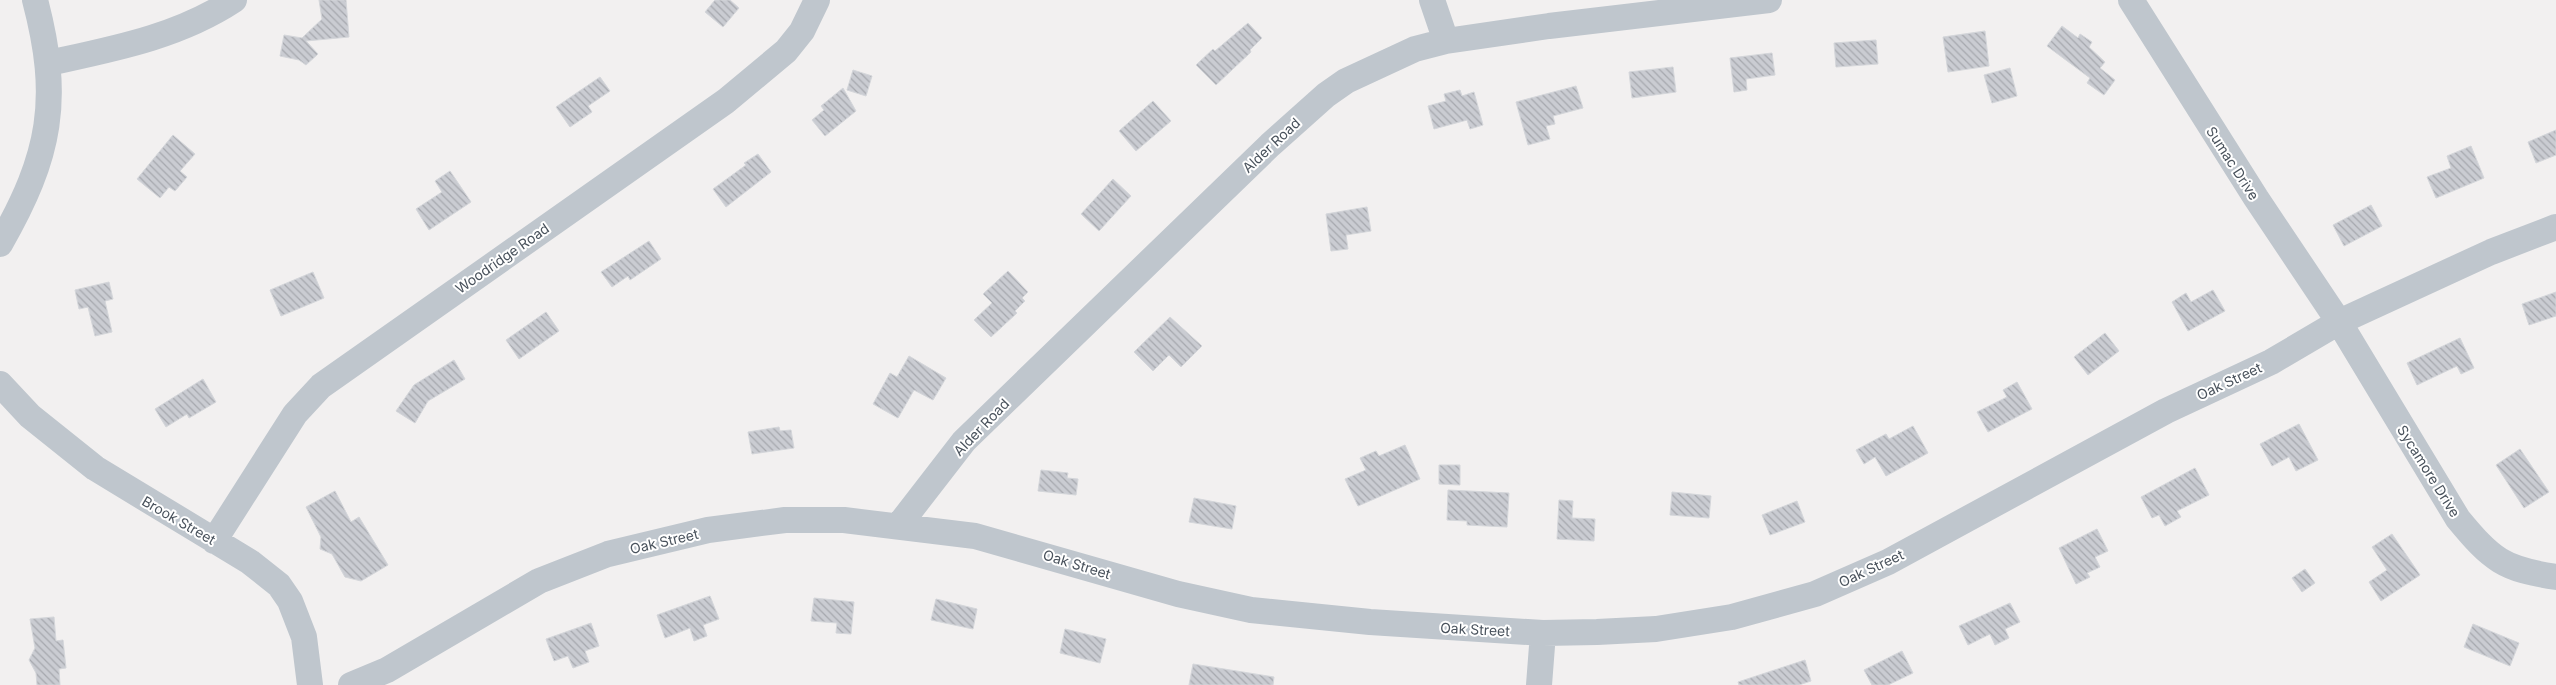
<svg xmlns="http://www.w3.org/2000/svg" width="2556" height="685" font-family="Inter,sans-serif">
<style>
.building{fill:url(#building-back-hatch);stroke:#d4d6da}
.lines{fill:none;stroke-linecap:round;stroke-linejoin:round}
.minor{stroke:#bfc6cd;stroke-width:26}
.labels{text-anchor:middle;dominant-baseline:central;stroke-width:4;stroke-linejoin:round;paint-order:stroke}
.street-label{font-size:14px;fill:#49525c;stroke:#fff}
</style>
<defs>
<pattern id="building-back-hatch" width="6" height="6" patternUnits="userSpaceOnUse" patternTransform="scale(1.25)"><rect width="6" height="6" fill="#caccd2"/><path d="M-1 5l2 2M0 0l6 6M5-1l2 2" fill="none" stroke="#a6a8ae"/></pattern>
</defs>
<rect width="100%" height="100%" fill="#f2f0f0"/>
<path class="building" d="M319,0h27l3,37 -43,4 12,13 -12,11 -7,-5 -19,-4 4,-21 18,3 20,-19z
M715,0h15l9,8 -16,19 -18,-15z
M1248,23l14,15 -12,12 1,2 -35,33 -20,-20 17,-16 2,2z
M2062,26l16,12 2,-4 12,8 -3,5 16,15 -5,6 15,12 -11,15 -17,-12 3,-5 -43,-32z
M1985,31l4,35 -41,6 -5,-35z
M1876,40l2,24 -42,3 -2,-24z
M1772,53l3,22 -29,4 1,11 -13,2 -4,-34z
M1673,67l3,25 -44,6 -3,-26z
M2010,68l7,28 -25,7 -8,-28z
M853,70l19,6 -6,20 -19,-6z
M600,77l10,14 -22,15 4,6 -22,15 -14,-20z
M1576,86l7,22 -30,8 2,8 -9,2 4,13 -22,6 -12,-43z
M843,88l13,23 -31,25 -13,-16 12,-10 -3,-4z
M1460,90l2,6 12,-4 9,33 -13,4 -3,-9 -33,9 -6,-23 18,-5 -2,-7z
M1153,101l18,20 -35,30 -17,-20z
M2556,130v25l-20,8 -8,-21z
M173,135l22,19 -15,17 7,6 -12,14 -6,-4 -9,11 -23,-19z
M2471,146l13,32 -48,20 -9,-21 24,-9 -4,-12z
M758,154l13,18 -45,35 -13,-18 33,-24 -2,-2z
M450,171l21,31 -42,28 -13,-21 26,-17 -7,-11z
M1113,179l18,17 -32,35 -18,-17z
M2371,205l11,21 -38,20 -11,-21z
M1367,207l4,24 -25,4 2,14 -17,2 -5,-37z
M649,241l12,18 -31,21 -2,-4 -16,11 -11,-15z
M1008,271l20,21 -6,6 3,3 -10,10 2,2 -26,24 -17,-17 18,-17 -9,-9z
M313,272l11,26 -43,18 -11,-26z
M109,282l4,17 -8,2 7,31 -17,4 -7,-29 -9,2 -4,-19z
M2213,290l12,21 -37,20 -16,-29 14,-9 5,9z
M2556,292v24l-27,9 -7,-21z
M546,312l13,19 -40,28 -13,-19z
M1170,317l32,29 -21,21 -12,-12 -16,16 -19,-19z
M2105,333l14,18 -31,24 -14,-18z
M2460,338l14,30 -13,6 -4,-8 -40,19 -10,-22z
M909,356l37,22 -13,22 -19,-10 -16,28 -25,-14 17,-31 7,4z
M454,360l11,19 -37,22 -13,22 -19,-12 18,-26z
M203,379l13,23 -27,16 -2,-4 -21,13 -11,-18z
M2017,382l15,27 -44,23 -11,-20 30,-15 -4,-7z
M2299,424l19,36 -22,11 -7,-14 -17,9 -12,-22z
M1913,426l15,27 -42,23 -11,-19 -11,7 -8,-14 30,-16 3,5z
M779,427l1,4 11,-1 3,18 -42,6 -4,-22z
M1405,445l15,34 -62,27 -13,-27 21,-9 -6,-12 16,-7 3,5z
M2520,449l29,43 -25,16 -28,-43z
M1439,465h21v20l-21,-1z
M2195,468l14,27 -32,16 4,6 -16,9 -6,-11 -7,3 -11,-21z
M1041,470l27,3 -1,5 11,1 -2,16 -38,-4z
M1448,490l61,3 -2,34 -40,-2v-4l-20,-1z
M335,491l16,31 8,-5 29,48 -27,16 -16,-4 -13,-23 -12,-5 1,-12 -15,-30z
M1672,492l39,4 -2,22 -39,-3z
M1194,498l42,8 -4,23 -43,-7z
M1559,500l14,1 -1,17 23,1 -1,22 -37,-2z
M1797,501l8,21 -35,13 -8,-20z
M2097,529l11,22 -13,6 5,10 -13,6 3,4 -14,7 -17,-36z
M2392,534l28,41 -39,26 -12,-19 18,-12 -15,-23z
M2305,569l10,14 -13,9 -10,-14z
M710,596l9,23 -16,6 4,11 -13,5 -4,-13 -25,10 -8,-23z
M814,598l40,4 -3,32 -15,-1 1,-10 -26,-2z
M936,599l41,10 -4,20 -42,-9z
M2010,603l10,19 -15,7 4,9 -14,7 -5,-11 -22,11 -9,-19z
M54,617l2,24 7,-1 3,28 -7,1 1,16h-23l-1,-12 -7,-13 6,-12 -5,-29z
M591,623l8,23 -14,5 4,11 -16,6 -5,-12 -14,5 -8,-22z
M2473,624l46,19 -9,23 -46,-19z
M1065,629l41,10 -6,24 -40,-10z
M1902,651l11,22 -25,12h-16l-8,-15z
M1805,660l6,21 -12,4h-60l-1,-3z
M1193,664l81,13 -1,8h-84z"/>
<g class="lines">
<path class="minor" d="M1432,0l14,41
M2131,0l125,198 83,124 119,197c34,41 45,50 98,58
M49,63c64,-14 129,-26 185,-63
M0,244c51,-89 61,-145 35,-244
M0,384l30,32 65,52 155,94 29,23 11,16 14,36 6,48
M899,525l65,-84 306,-296 56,-50 20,-14 69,-32 31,-8 103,-15 220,-26
M214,541l81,-127 26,-28 405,-285 60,-50 16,-20 15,-31
M351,685l36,-15 152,-89 69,-27 100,-24 77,-10h59l131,16 203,58 73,16 119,12 173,11 54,-1 59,-3 76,-12 83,-23 73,-32 278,-151 105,-49 68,-40 152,-70 65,-25
M1539,685l4,-52"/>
</g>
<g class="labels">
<g class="street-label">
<text transform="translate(1271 145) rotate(-43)">Alder Road</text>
<text transform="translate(2233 163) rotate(57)">Sumac Drive</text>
<text transform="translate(502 258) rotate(-35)">Woodridge Road</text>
<text transform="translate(2229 381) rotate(-25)">Oak Street</text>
<text transform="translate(981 427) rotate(-46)">Alder Road</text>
<text transform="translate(2429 471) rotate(58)">Sycamore Drive</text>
<text transform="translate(179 520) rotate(30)">Brook Street</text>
<text transform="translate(664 541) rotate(-13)">Oak Street</text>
<text transform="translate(1077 564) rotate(17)">Oak Street</text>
<text transform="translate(1871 568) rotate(-25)">Oak Street</text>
<text transform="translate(1475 629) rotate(3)">Oak Street</text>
</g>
</g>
</svg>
